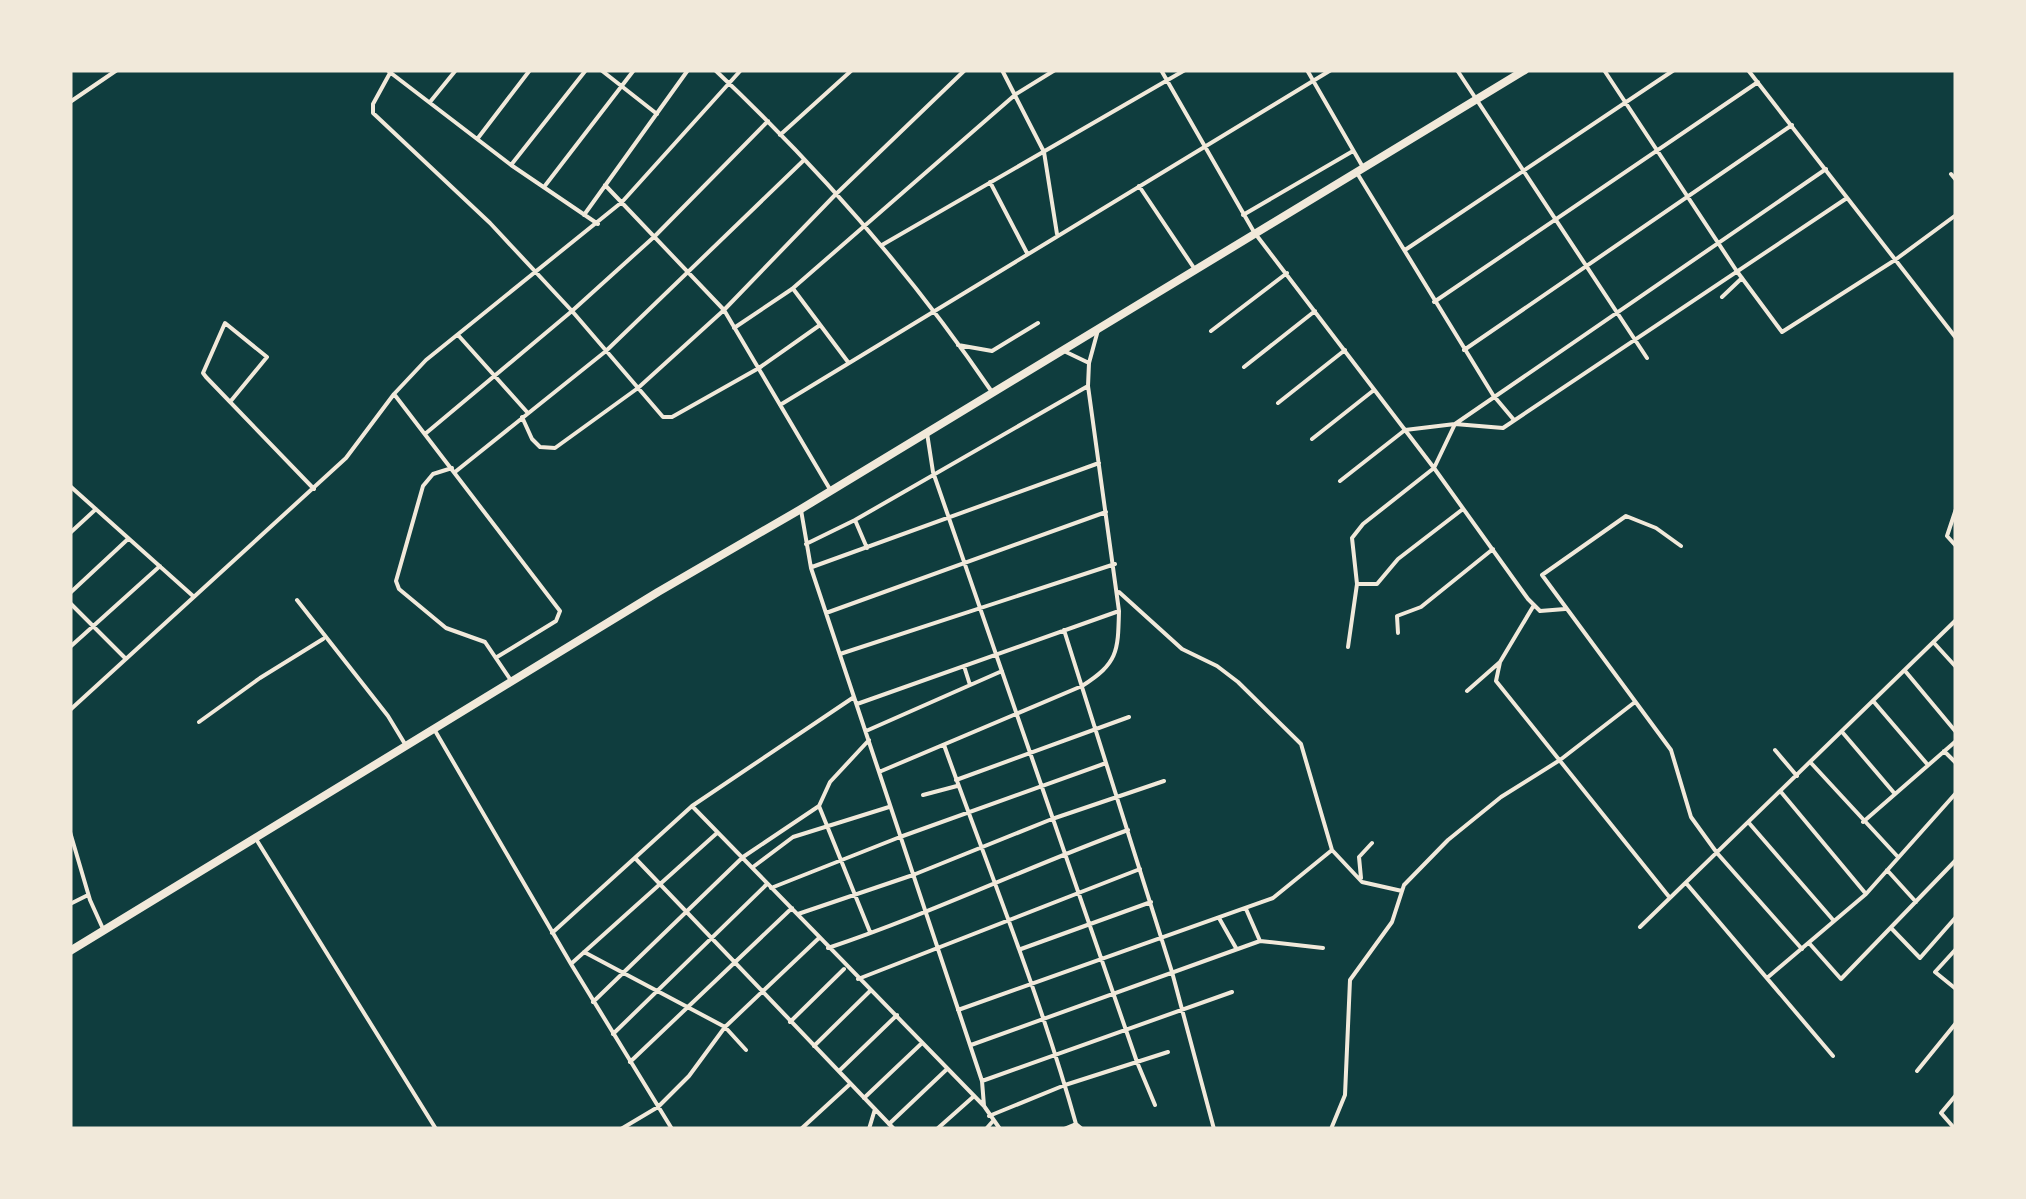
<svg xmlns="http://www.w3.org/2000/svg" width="2026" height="1199" font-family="'Varela Round',sans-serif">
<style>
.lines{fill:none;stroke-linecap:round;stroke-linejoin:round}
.minor{stroke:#f1e9da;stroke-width:4}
.trunk{stroke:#f1e9da;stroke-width:8}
</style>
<rect width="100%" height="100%" fill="#0f3d3e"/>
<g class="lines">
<path class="minor" d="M387,70l124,95 87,59
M601,70l56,44
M715,70c102,96 198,206 277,322
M1002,70l42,82 13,82
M1161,70l93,162 180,236 94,131 12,12 25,-2
M1307,70l57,99
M1457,70l190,288
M1604,70l132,200 46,62 113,-72 61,-45
M1748,70l208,268
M390,73l-17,31v9l117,110 82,88 91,106h9l87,-49 61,-43
M70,102l47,-32
M430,102l26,-32
M780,135l72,-65
M478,138l52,-68
M511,165l75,-95
M1357,173l136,222 21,25
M1951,174l5,6
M990,182l37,71
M605,185l119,125 107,181
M1139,186l55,82
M544,187l90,-117
M584,215l104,-145
M1243,215l110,-64
M882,245l303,-175
M1405,250l269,-180
M794,290l54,72
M1722,297l20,-19
M1434,302l324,-220
M734,328l58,-39 224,-195 39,-24
M1211,331l76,-58
M458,335l69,77
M958,345l34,6 46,-28
M1464,350l328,-225
M1066,352l23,11
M1244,367l71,-56
M394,394l166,217 -4,10 -59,36
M230,402l37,-45 -42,-34 -22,50 3,4 108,112
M1278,403l67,-53
M780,405l551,-335
M522,417l10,22 8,8 15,1 83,-60 86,-78 111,-115 130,-125
M927,433l6,39 204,590 18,43
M425,434l147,-123 83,-75 113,-115
M1312,439l62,-49
M452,468l-19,6 -10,12 -27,95 3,8 47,39 39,14 27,40
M455,472l151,-121 197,-190
M1340,481l65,-51 50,-6 48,4 344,-230
M70,486l123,110
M1956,509l-9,27 9,10
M801,510l10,58 171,513 2,25
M855,520l12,28
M70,533l26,-24
M806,544l49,-24 233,-134
M1681,546l-25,-18 -30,-12 -84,59 129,175 20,67 26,36 85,96
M812,567l287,-104
M1357,584h20l21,-25 65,-50
M1119,592l63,57 35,17 21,16 63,62 31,106
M70,593l58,-54
M297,600l91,116 17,28
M70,603l55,55
M1534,605l-34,57 -4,19 174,217
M826,613l280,-101
M1064,630l108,342 42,157
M1398,633l-1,-17 24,-9 72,-58
M1935,644l21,23
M70,647l90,-81
M1348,647l9,-63 -5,-46 11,-14 71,-56 21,-44 371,-255
M840,654l275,-90
M964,666l6,19
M1906,672l50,60
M1467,691l33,-29
M1874,702l54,63
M857,704l262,-93
M70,710l276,-252 48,-64 32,-34 196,-158 119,-132
M199,722l61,-44 63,-39
M434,729l137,235 101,165
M866,731l136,-60
M1843,733l52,61
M944,745c45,126 96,250 132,379l6,5
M1775,750l22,26
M1944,751l12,12
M1811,763l87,94
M879,772l203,-86c36,-23 36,-34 37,-75l-31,-225 1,-23 9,-33
M956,780l173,-63
M1781,792l85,102
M923,795l34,-9
M692,806l292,300 16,23
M819,806l51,126
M1863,822l93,-81
M1749,823l85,98
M70,832l20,68 14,31
M256,839l180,290
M635,858l259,271
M753,867l40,-30 96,-30
M1887,870l29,32
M1361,878l-2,-21 13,-14
M1686,883l147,173
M771,888l129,-51 206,-74
M70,904l18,-9
M1246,909l14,32
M798,914l115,-39 139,-56 112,-38
M1219,918l17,30
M1640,927l316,-307
M1892,929l28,29 36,-41
M552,933l140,-127 162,-109
M1809,943l32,36 115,-119
M828,948c102,-34 199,-81 300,-118
M1021,949l130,-47
M1956,949l-21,23 21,17
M584,952l141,75 21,23
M572,963l145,-130
M1767,978l99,-84 90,-101
M858,979l282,-110
M593,1002l150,-145 76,-51 11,-24 39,-42
M958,1010l315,-112 59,-48 30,32 40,9
M790,1022l54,-53
M613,1034l154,-150
M971,1045l289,-104 63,7
M814,1046l56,-55
M630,1062l162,-154
M839,1071l58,-56
M1917,1071l39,-48
M982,1081l250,-89
M864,1098l58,-55
M989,1116l76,-31 103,-33
M889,1124l57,-54
M621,1129l37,-22 31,-31 36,-49 94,-89
M801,1129l48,-44
M869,1129l6,-20
M937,1129l36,-32
M986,1129l7,-8
M1064,1129l12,-5
M1331,1129l14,-34 5,-115 42,-58 12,-37 44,-45 53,-43 59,-37 75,-58
M1955,1129l-14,-16 15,-18"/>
<path class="trunk" d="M70,951l588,-359 143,-83 724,-439"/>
</g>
<rect width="2026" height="1199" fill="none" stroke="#f1e9da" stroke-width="145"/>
</svg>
